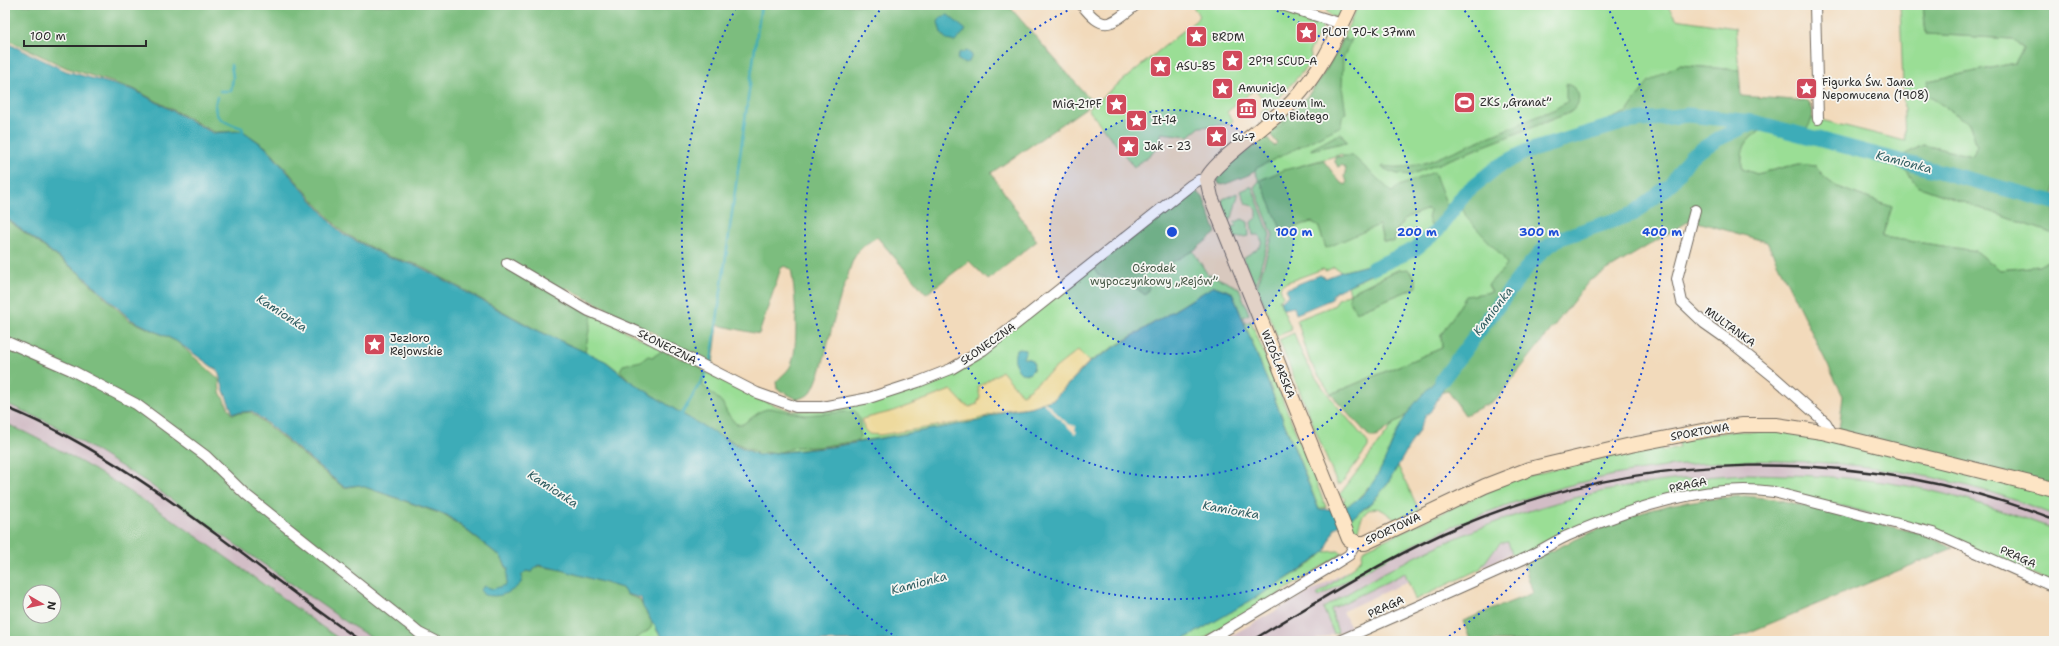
<svg xmlns="http://www.w3.org/2000/svg" width="2059" height="646" font-family="'Shantell Sans',sans-serif">
<style>
.industrial{fill:#d2bdc6}
.green{fill:#9ade95;stroke:#628460;fill-rule:evenodd}
.forest{fill:#7bbd7e;stroke:#537454;fill-rule:evenodd}
.sand{fill:#eeda9e;stroke:#8c8264}
.water{fill:#3cacb8;stroke:#346c72}
.pier{fill:#f2dabb}
.lines{fill:none;stroke-linecap:round;stroke-linejoin:round}
.stream{stroke:#3cacb8;stroke-width:2.5}
.river{stroke:#3cacb8;stroke-width:15}
.street-casing{stroke:#71685d;stroke-width:12}
.secondary-casing{stroke:#71685d;stroke-width:16}
.street{stroke:#fff;stroke-width:10}
.secondary{stroke:#fde5c5;stroke-width:14}
.rail{stroke:#2b2b2b;stroke-width:2.5}
.ring{fill:none;stroke:#1d4ed8;stroke-width:2;stroke-dasharray:2 4}
.labels{text-anchor:middle;dominant-baseline:central;stroke-width:3.5;stroke-linejoin:round;paint-order:stroke}
.poi-label{font-size:11px;fill:#2b2b2b;stroke:#f6f6f2;text-anchor:start}
.park-label{font-size:11px;fill:#475846;stroke:#f6f6f2}
.street-label{font-size:11px;fill:#2b2b2b;stroke:#f6f6f2}
.water-label{font-size:12px;font-style:italic;fill:#325f63;stroke:#f6f6f2}
.centre{fill:#1d4ed8;stroke:#f6f6f2;stroke-width:2}
.ring-label{font-size:12px;text-anchor:middle;font-weight:bold;fill:#1d4ed8;stroke:#f6f6f2;stroke-width:3.5;stroke-linejoin:round;paint-order:stroke}
</style>
<rect width="100%" height="100%" fill="#f6f6f2"/>
<filter id="ink" filterUnits="userSpaceOnUse"><feTurbulence type="fractalNoise" baseFrequency=".025" numOctaves="2"/><feDisplacementMap in="SourceGraphic" scale="8" xChannelSelector="R" yChannelSelector="G"/><feConvolveMatrix kernelMatrix="1 2 1 2 8 2 1 2 1" color-interpolation-filters="sRGB"/></filter>
<filter id="wash" filterUnits="userSpaceOnUse"><feTurbulence type="fractalNoise" baseFrequency=".012" numOctaves="4" result="noise"/><feDisplacementMap in="SourceGraphic" scale="16" xChannelSelector="R" yChannelSelector="G"/><feGaussianBlur stdDeviation="0.9" result="paint"/><feColorMatrix in="noise" values="0 0 0 0 0 0 0 0 0 0 0 0 0 0 0 0 0 1.4 0 .05"/><feComposite in="paint" operator="in"/></filter>
<g filter="url(#wash)">
<rect width="100%" height="100%" fill="#f2dabb"/>
<path class="industrial" d="M5,360l400,281h-131l-269,-154z
M1780,441l274,65v74l-66,-30 -252,-68 -172,47 -147,69 -8,-17 -66,30 8,18 -39,12h-91l175,-97 126,-57z"/>
<path class="green" d="M1191,5h82l53,17 -17,30 2,3 -1,8 -47,53 -2,-4 7,-7 -13,-16 -28,23 6,8 -3,4 -30,3 -11,9 -28,-3 -1,14 -26,20 -46,-58 106,-87 6,-6z
M1327,5h19l-7,12h-7l-5,-5z
M1358,5h309l9,14 59,9 4,42 -60,-5 -45,38 -7,9 -131,55 -30,25 -6,9 44,56 3,8 -19,20 4,7 -38,24 -13,19 1,13 -111,46 -21,-32 -13,-42 38,-15 3,-6 12,-6 -2,-7 45,-22 -3,-5 -49,13 -7,-5 -8,4 -3,-2 -41,15 -2,3 3,9 -4,4 13,30 -15,6 -20,-49 16,-52 -19,-48 5,-6 -12,-30 16,-13 11,13 8,-7 -10,-14c12,-11 26,-23 37,-36 21,-27 35,-58 49,-89zM1342,154l26,51 68,-29 -5,50 -1,-16 -2,-1 -21,8 -11,15 -13,9 -4,-17 -53,24 -8,-23 -7,-3 -13,4 -15,10 10,-68zM1398,270l19,17 -61,25 -6,-19z
M1900,5h23l3,29 87,5 10,9 -8,15 -87,18 -2,13 43,29 8,22 -4,11 -50,-11 -25,13 19,28 137,48v23l-15,9 -39,4 -24,-19 -94,-14 10,-30 -55,-20 -13,-9 -8,-12 -18,-2 -41,10 -15,-5c-2,-27 7,-32 29,-44l33,8 9,-15 92,23z
M1250,187h2l18,48 -15,51 -12,-28 17,-11 2,-6 -3,-6h-6l-2,-13 6,-5v-7l-4,-4 -7,-2 -5,-13z
M1194,191l17,42 -19,19 1,-1 18,29 -2,-6 30,14 10,26 -6,3 3,6 5,-2 75,186 -7,2 -87,-217 -18,-6 -125,76 -35,37 -24,8 -25,4 -26,10 -141,24 -79,10 -48,-23 -80,-51 -24,-19 -62,-27 17,-36 180,91 32,15 18,6 42,-1 119,-38z
M1237,193l1,2 -6,23 -4,3 -6,-19 1,-3z
M1242,219l6,3 1,14 -14,2 -4,-11 6,-1 -3,-3z
M1294,333c13,43 46,75 74,110v4l-27,37h-4l-58,-144z
M1406,415l-6,21 -20,40 -32,32 -6,-5 3,-4 -5,-5 52,-68z
M1733,431l68,1 253,62v21c-152,-64 -351,-71 -508,-23 -82,25 -155,61 -227,105l-2,-2 39,-30v-2l5,-4 2,-9 149,-70 148,-37 2,8 17,-4 -1,-7z
M1398,466l21,44 -23,10c-5,-3 -11,-9 -16,-11 -15,-4 -21,12 -22,23l-3,-1 -7,-11c25,-15 36,-30 50,-54z
M1744,474c55,1 109,2 164,12 50,9 98,26 146,43v55l-129,-56 -132,-35h-111l-169,65 -5,-16 -7,1 -8,8 -13,18 -65,31 -10,-27 -74,36 7,24 -4,1 -11,-26c29,-17 58,-35 88,-49 81,-41 172,-69 263,-79 23,-3 47,-4 70,-6z
M1338,551l5,2 -67,43 -76,45h-19l93,-54 38,-24 13,-11z
M652,623h2l3,8 7,10h-31l8,-7 7,-3z"/>
<path class="forest" d="M5,5h1003l85,98 -102,70 46,68 -49,39 -19,-19 -43,33 -49,-57c-28,16 -24,27 -34,53 -10,26 -14,55 -23,82 -3,7 -6,18 -11,22 -3,3 -8,4 -12,5l-20,-10 -1,-7c4,-5 11,-10 14,-15 10,-17 5,-79 1,-98l-6,-3 -4,2 -22,66 -41,-9 -5,38 -52,-23 -6,-7 -89,-45 -4,13 30,14 -7,37 -50,-23 -116,-64 -32,-9 -45,-24 -76,-85 -23,-16 -29,1 -80,-43 -67,-21 -62,-29z
M1923,5h131v229l-137,-48 -19,-28 25,-13 50,11 4,-11 -8,-22 -43,-29 2,-13 87,-18 8,-15 -10,-9 -87,-5z
M1345,37l1,4 6,-2 -9,19 -1,29 4,26 -4,5 -1,8 -84,42 -6,6 -28,11 -4,-1 -2,-5 12,-14 37,-29 8,10 3,-3 -7,-9c34,-26 55,-60 75,-97z
M1679,65l60,5 2,26 66,5c11,11 4,20 -2,32l-34,-8c-22,12 -31,17 -29,44l15,5 41,-10 18,2 9,12 12,9 55,20 -10,30 94,14 24,19 39,-4 15,-9v228l-215,-55 4,-34 -76,-154 -76,-22 -102,61 -93,119 -31,15 -17,-24 -27,6 -15,18 -30,22h-6l-39,-43 111,-46 -1,-13 25,-39 26,-4 -4,-7 19,-20 -4,-8 -37,-40 -6,-16 6,-9 30,-25 131,-55 21,-30z
M1566,84c16,4 17,21 3,29l-159,62 -13,-1 -15,-6 1,-2c16,3 29,0 45,-4l127,-53 13,-8 -2,-3z
M1341,133l6,9 -36,8v-1z
M1345,156h8l39,36 7,-6 35,-14 18,46 -7,8h-14l-3,-8 2,-7 -2,-2c-20,8 -30,10 -34,33l-11,-1 -4,-16 -53,23 -8,-23 -7,-3 -13,4 -14,10 -24,-56 24,-10 39,-10 17,22 6,3 1,-4 -3,-4 2,-9 -4,-3 -4,2 -3,-5v-5z
M1195,190l8,7 13,36 -20,16 -45,25 -4,-8 -7,3 9,19 -4,7 -19,-14 -10,4 -12,-8 -5,-1 -5,-8z
M5,218l75,56 49,46 47,21 43,38 1,13 12,22 19,-2 93,76 15,-3 88,31 54,41 6,12 25,3 6,-6 24,4 60,18 5,7 12,4 13,24 -1,5 -18,13h-256l-28,-17 -204,-143 -93,-57 -47,-21z
M1408,269l7,9 2,9 -61,25 -7,-12 1,-7 48,-23z
M663,350l38,17 3,5 -1,14 19,16 5,11 9,11h7l18,-13 9,-3 35,7 50,-4 5,8v19l-3,3 -39,6h-22l-19,6 -20,-1 -46,-20 -81,-51 -10,-11 3,-5 18,-4 7,-5 5,1z
M5,423c122,55 228,141 337,218h-337zM30,592h24v24h-24z
M1745,496l30,3 148,35 30,14 -225,93h-262l4,-2 -7,-18 70,-28 -9,-29c47,-22 94,-47 145,-59 25,-5 51,-7 76,-9z"/>
<path class="sand" d="M1078,350l11,12 -35,37 -24,8 -25,3 -30,10 -95,15 -11,-1 -5,-5 -2,-10 32,-8 57,-21 13,14 6,3 7,-3 3,-7 -2,-10 24,-16 18,22 3,1z"/>
<path class="water" d="M948,15l18,15 -11,12 -8,-2 -6,-7 -3,-11 3,-5z
M5,42l61,29 68,19 79,43 30,-2 22,16 76,86 46,24 31,9 116,63 71,32 25,20 52,33 52,30 24,11 74,-8 147,-26 26,-10 25,-4 24,-8 35,-36 125,-77 18,7 87,217c7,-2 19,0 26,-3 36,-17 41,-58 59,-88 12,-21 32,-37 47,-56l5,4 -25,44 -5,4 -7,15 -33,56 -14,16 -16,13 -21,13 -10,24 -13,10 -38,25 -93,54h-517l-21,-34 -2,-9 -15,-4 -4,-6 -60,-18 -24,-5 -6,7 -6,-1 -4,4 -1,8c-11,11 -22,15 -37,12l-4,-5 5,-4 8,3 13,-4 2,-16 -7,-12 -54,-42 -88,-30 -15,2 -92,-76 -19,2 -9,-22 -6,-20 -42,-30 -46,-22 -49,-45 -76,-57z
M967,51l5,4 -3,7 -6,1 -6,-4 2,-6z
M1391,259l2,5 -56,27 -5,4v4l-36,15 -2,-7 -11,2 -3,-8 9,-6 -3,-6 34,-14 6,3 15,-6z
M1020,349l6,1 -3,8 8,1 3,5 -1,6 -4,4 -8,-1c-6,-5 -8,-15 -5,-23z"/>
<path class="pier" d="M1045,402l23,22 8,2 -1,4 2,2 -2,2 -32,-31z"/>
<g class="lines">
<path class="stream" d="M220,91h11l2,-14 -2,-12
M217,97c-7,22 7,25 25,31l1,3
M711,363l50,-358
M682,414l24,-41"/>
<path class="river" d="M1373,268l42,-19 22,-18 28,-38 32,-26 28,-15 100,-30 63,-7 65,7
M1442,380l83,-110 17,-19 16,-12 75,-25 37,-29 21,-29 27,-17 36,-17 300,80"/>
</g>
</g>
<g filter="url(#ink)">
<g class="lines">
<defs>
<path id="street" d="M1082,5c23,29 29,19 54,0
M1282,5l60,19
M1815,5l3,114
M1695,210l-18,69 5,23 22,21 27,19 42,34 53,47 7,12
M507,263l82,48 49,21 119,61 39,14h26l47,-9 49,-16 33,-13 32,-19 28,-22 180,-143 8,-5 8,-1
M5,341l66,29 65,34 70,52 40,39 161,128 12,10 16,8
M1207,641l123,-74 19,-12 7,-12
M1339,641c60,-26 120,-53 180,-80 16,-7 31,-17 48,-25 62,-27 139,-54 207,-44l159,41 121,54"/>
<path id="secondary" d="M1351,5c-16,35 -32,68 -58,96 -17,18 -80,61 -86,78l4,18 138,342 9,4h7l120,-57 44,-17 102,-24 81,-16 31,-4h33l46,7 232,57"/>
</defs>
<use href="#street" class="street-casing"/>
<use href="#secondary" class="secondary-casing"/>
<use href="#street" class="street"/>
<use href="#secondary" class="secondary"/>
<path class="rail" d="M5,407c133,54 239,154 356,234
M1251,641c63,-38 126,-77 193,-108 192,-86 414,-89 610,-14"/>
</g>
</g>
<circle cx="1172" cy="232" r="122" fill="#1d4ed8" fill-opacity=".12"/>
<g class="ring">
<circle cx="1172" cy="232" r="122"/>
<path d="M1266 6A245 245 0 1 1 1078 6"/>
<path d="M1461 6A367 367 0 1 1 883 6"/>
<path d="M902 641A490 490 0 0 1 737 6M1607 6A490 490 0 0 1 1442 641"/>
</g>
<defs>
<symbol id="sight-square" viewBox="-11 -11 22 22"><rect x="-9" y="-9" width="18" height="18" rx="4" fill="#d1495b" stroke="#f6f6f2"/><path d="M0-6L1.8-2.2L6-1.7L2.9 1.2L3.7 5.4L0 3.3L-3.7 5.4L-2.9 1.2L-6-1.7L-1.8-2.2Z" fill="#fff"/></symbol>
<symbol id="stadium-square" viewBox="-11 -11 22 22"><rect x="-9" y="-9" width="18" height="18" rx="4" fill="#d1495b" stroke="#f6f6f2"/><path d="M0-5a6.5 5 0 1 0 0 10a6.5 5 0 1 0 0-10ZM-3.5-1.8h7v3.6h-7Z" fill="#fff"/></symbol>
<symbol id="museum-square" viewBox="-11 -11 22 22"><rect x="-9" y="-9" width="18" height="18" rx="4" fill="#d1495b" stroke="#f6f6f2"/><path d="M0-6L6-3V-2H-6V-3ZM-5-1h2V3h-2ZM-1-1h2V3h-2ZM3-1h2V3H3ZM-6 4H6V6H-6Z" fill="#fff"/></symbol>
</defs>
<g fill-rule="evenodd">
<use href="#sight-square" x="1294" y="20" width="25" height="25"/>
<use href="#sight-square" x="1184" y="24" width="25" height="25"/>
<use href="#sight-square" x="1220" y="48" width="25" height="25"/>
<use href="#sight-square" x="1148" y="54" width="25" height="25"/>
<use href="#sight-square" x="1210" y="76" width="25" height="25"/>
<use href="#sight-square" x="1794" y="76" width="25" height="25"/>
<use href="#stadium-square" x="1452" y="90" width="25" height="25"/>
<use href="#sight-square" x="1104" y="92" width="25" height="25"/>
<use href="#museum-square" x="1234" y="96" width="25" height="25"/>
<use href="#sight-square" x="1124" y="108" width="25" height="25"/>
<use href="#sight-square" x="1204" y="124" width="25" height="25"/>
<use href="#sight-square" x="1116" y="134" width="25" height="25"/>
<use href="#sight-square" x="362" y="332" width="25" height="25"/>
</g>
<g class="labels">
<g class="poi-label">
<text x="1322" y="32">PLOT 70-K 37mm</text>
<text x="1212" y="37">BRDM</text>
<text x="1248" y="61">2P19 SCUD-A</text>
<text x="1176" y="66">ASU-85</text>
<text x="1822" y="82">Figurka Św. Jana<tspan x="1822" dy="13">Nepomucena (1908)</tspan></text>
<text x="1238" y="88">Amunicja</text>
<text x="1480" y="102">ZKS „Granat”</text>
<text x="1262" y="103">Muzeum im.<tspan x="1262" dy="13">Orła Białego</tspan></text>
<text x="1102" y="104" text-anchor="end">MiG-21PF</text>
<text x="1152" y="120">Ił-14</text>
<text x="1232" y="137">Su-7</text>
<text x="1144" y="146">Jak - 23</text>
<text x="390" y="338">Jezioro<tspan x="390" dy="13">Rejowskie</tspan></text>
</g>
<g class="park-label">
<text x="1154" y="268">Ośrodek<tspan x="1154" dy="13">wypoczynkowy „Rejów”</tspan></text>
</g>
<g class="street-label">
<text transform="translate(1730 327) rotate(36)">MULTANKA</text>
<text transform="translate(988 344) rotate(-35)">SŁONECZNA</text>
<text transform="translate(667 347) rotate(27)">SŁONECZNA</text>
<text transform="translate(1278 364) rotate(68)">WIOŚLARSKA</text>
<text transform="translate(1700 432) rotate(-10)">SPORTOWA</text>
<text transform="translate(1688 485) rotate(-12)">PRAGA</text>
<text transform="translate(1393 529) rotate(-25)">SPORTOWA</text>
<text transform="translate(2018 557) rotate(24)">PRAGA</text>
<text transform="translate(1386 607) rotate(-24)">PRAGA</text>
</g>
<g class="water-label">
<text transform="translate(1904 162) rotate(15)">Kamionka</text>
<text transform="translate(1493 311) rotate(-53)">Kamionka</text>
<text transform="translate(282 313) rotate(33)">Kamionka</text>
<text transform="translate(553 489) rotate(33)">Kamionka</text>
<text transform="translate(1231 510) rotate(10)">Kamionka</text>
<text transform="translate(919 583) rotate(-15)">Kamionka</text>
</g>
</g>
<circle cx="1172" cy="232" r="6" class="centre"/>
<g class="ring-label">
<text x="1294" y="236">100 m</text>
<text x="1417" y="236">200 m</text>
<text x="1539" y="236">300 m</text>
<text x="1662" y="236">400 m</text>
</g>
<rect width="2059" height="646" fill="none" stroke="#f6f6f2" stroke-width="20"/>
<g transform="translate(42 604) rotate(99)"><circle r="19" fill="#f6f6f2" stroke="#a5a5a2"/>
<path d="M0-3L7 15L0 10L-7 15Z" fill="#d1495b"/>
<text y="-6" font-size="11" font-weight="bold" text-anchor="middle" fill="#2b2b2b">N</text>
</g>
<path d="M24 40v6h122v-6" fill="none" stroke="#2b2b2b" stroke-width="2"/>
<text x="30" y="40" font-size="12" fill="#2b2b2b" stroke="#f6f6f2" stroke-width="3" paint-order="stroke">100 m</text>
</svg>
